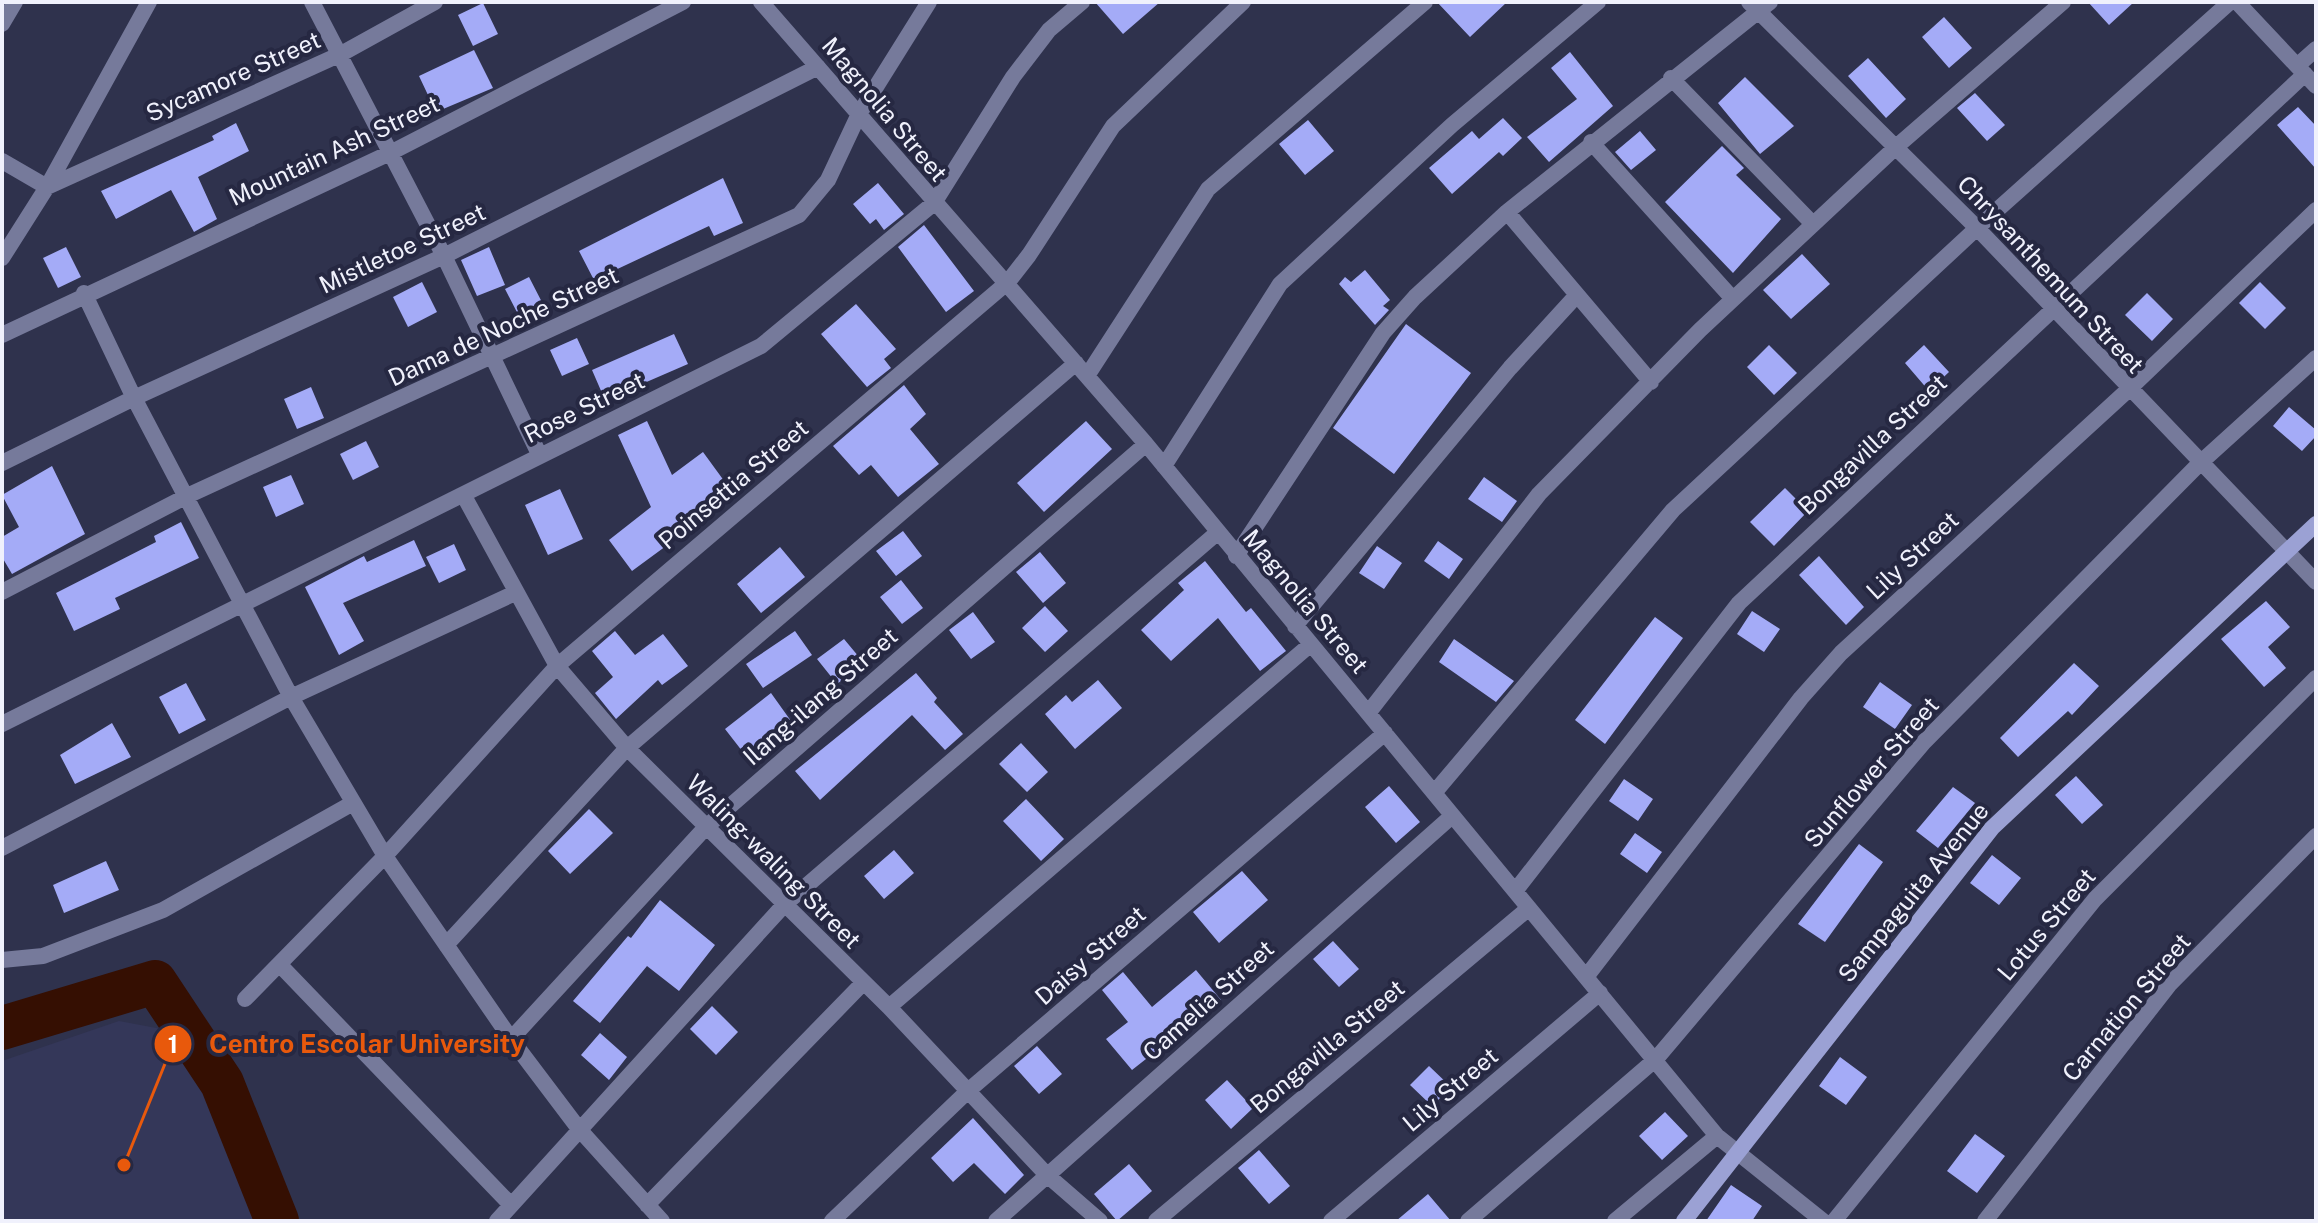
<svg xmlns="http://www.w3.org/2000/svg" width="2318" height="1223" font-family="'Public Sans',sans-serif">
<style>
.built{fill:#343759}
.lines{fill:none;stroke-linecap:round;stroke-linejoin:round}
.river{stroke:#350f02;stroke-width:44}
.building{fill:#a4abf7}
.minor{stroke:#767a9b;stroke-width:16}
.secondary{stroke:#9ba1d4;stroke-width:16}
.labels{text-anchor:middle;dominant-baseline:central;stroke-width:8;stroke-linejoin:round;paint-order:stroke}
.street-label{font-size:24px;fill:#f0f1fc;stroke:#262842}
.leader{fill:none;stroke:#e8590c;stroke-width:3}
.callout-dot{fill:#e8590c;stroke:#262842;stroke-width:3}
.mark-label{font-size:24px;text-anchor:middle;font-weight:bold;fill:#fff}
.callout-label{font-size:26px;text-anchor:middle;font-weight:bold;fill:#e8590c;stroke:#262842;stroke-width:8;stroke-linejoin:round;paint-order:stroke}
</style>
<rect width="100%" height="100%" fill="#2f324d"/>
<path class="built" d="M119,1021l48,9 40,36 20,42 37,113h-262v-160z"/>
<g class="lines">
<path class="river" d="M2,1028l153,-46 67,101 55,138"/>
</g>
<path class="building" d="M1095,2h65l-37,32z
M1437,2h70l-37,35z
M2088,2h46l-25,23z
M483,3l15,31 -25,12 -15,-31z
M1944,17l28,31 -23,20 -27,-31z
M474,50l19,38 -57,24 -17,-36z
M1570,52l43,54 -64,56 -22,-25 50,-38 -26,-31z
M1868,58l38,41 -20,19 -38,-42z
M1745,77l49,49 -34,28 -42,-51z
M1975,93l30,32 -18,16 -30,-33z
M2298,107l18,19v43l-39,-44z
M1503,118l19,20 -19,18 -4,-4 -47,42 -23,-26 43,-37 7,8z
M1308,120l26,31 -29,24 -26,-31z
M236,123l13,28 -51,26 19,42 -23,13 -23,-42 -55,29 -15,-28 113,-51 -2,-4z
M1640,131l16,19 -25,20 -16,-18z
M1722,146l22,22 -8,7 45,44 -48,54 -68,-71z
M723,178l20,45 -29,13 -5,-10 -115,54 -15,-29z
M878,183l26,31 -20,16 -8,-11 -6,5 -17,-20z
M924,225l50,66 -28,21 -48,-65z
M66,247l15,30 -23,11 -15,-30z
M489,247l16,38 -28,11 -16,-36z
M1802,254l28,30 -39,35 -28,-29z
M1365,270l25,30 -7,6 6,4 -14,15 -36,-41 6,-7 6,5z
M529,277l17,33 -24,12 -17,-33z
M422,282l15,30 -29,15 -15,-30z
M2260,282l26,26 -21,21 -26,-26z
M2147,293l26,26 -21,22 -27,-26z
M856,304l40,45 -12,10 7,9 -24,19 -46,-53z
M1406,324l65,49 -77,101 -61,-46z
M674,334l14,30 -83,36 -13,-30z
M577,338l12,26 -27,12 -12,-26z
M1769,345l28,28 -23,22 -27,-28z
M1924,345l25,27 -20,19 -24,-28z
M904,385l22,29 -16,15 29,35 -41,33 -27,-32 -12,10 -26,-29z
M311,387l13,31 -27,11 -13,-30z
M2289,407l27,23v6l-14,15 -29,-25z
M647,421l25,54 31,-23 27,37 -54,40 5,6 -49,36 -23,-31 42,-33 -33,-72z
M1086,421l26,28 -68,63 -27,-29z
M366,441l13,26 -26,13 -13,-26z
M52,466l33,68 -73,40 -10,-17v-20l17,-10 -17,-32z
M291,475l13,29 -28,13 -13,-30z
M1484,477l33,24 -15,21 -34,-23z
M1785,488l23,23 -34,35 -24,-24z
M560,489l23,50 -35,16 -23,-50z
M181,522l18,36 -84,40 5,11 -46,22 -18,-38 100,-51 -2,-6z
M903,531l19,25 -26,20 -20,-25z
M414,540l12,26 -83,37 21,38 -25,14 -34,-68 59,-31 3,6z
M1438,541l25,18 -14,20 -25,-18z
M454,544l12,26 -27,13 -13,-26z
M1377,546l25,17 -18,26 -25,-16z
M780,547l25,30 -44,36 -24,-29z
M1040,552l26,31 -23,20 -27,-31z
M1819,556l45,51 -18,18 -47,-50z
M1205,561l41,51 5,-4 35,43 -26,20 -42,-53 -47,43 -30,-31 43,-40 -6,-7z
M901,580l22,28 -21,16 -22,-27z
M2266,601l24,26 -22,20 18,21 -22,19 -43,-48z
M1045,606l23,25 -23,21 -23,-24z
M1752,611l28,18 -16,23 -27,-18z
M973,612l22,30 -24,17 -22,-29z
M1655,617l28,21 -78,106 -30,-24z
M615,631l20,24 28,-21 25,32 -26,19 -4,-5 -42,39 -21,-26 18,-16 -21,-26z
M795,631l17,24 -49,33 -17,-24z
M844,639l20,24 -27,21 -20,-25z
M1454,639l60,42 -18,21 -57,-40z
M2074,663l25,23 -27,29 -4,-4 -50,46 -18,-19z
M916,673l21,25 -3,4 29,32 -18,16 -33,-35 -92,85 -25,-29z
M1098,680l24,28 -47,41 -30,-35 21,-19 6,7z
M1880,682l32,23 -17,24 -32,-22z
M186,683l20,37 -27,14 -20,-37z
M771,693l20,28 -27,20 8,9 -19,15 -28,-36z
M112,723l19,34 -56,27 -15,-29z
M1021,743l27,29 -21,20 -28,-28z
M2076,776l27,29 -21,19 -27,-29z
M1624,779l29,20 -15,22 -29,-20z
M1389,786l31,36 -24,21 -31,-36z
M1953,787l22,16 -37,45 -22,-17z
M1026,799l38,40 -23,22 -38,-40z
M589,809l24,24 -43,41 -22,-23z
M1635,833l27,19 -15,21 -27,-19z
M1859,844l24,18 -58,80 -27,-18z
M894,850l20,23 -30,26 -20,-23z
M1992,855l29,23 -22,27 -29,-22z
M106,861l13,29 -55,23 -11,-28z
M1242,871l26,29 -49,43 -26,-31z
M660,900l55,45 -36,46 -32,-25 -47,57 -27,-22 55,-65 3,2z
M1333,941l26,28 -20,18 -26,-28z
M1196,970l25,30 -89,70 -26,-31 22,-17 -26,-32 21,-18 29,35z
M712,1006l26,26 -22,23 -26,-26z
M600,1033l27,24 -18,23 -28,-25z
M1037,1046l25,28 -23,20 -25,-28z
M1840,1057l27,20 -21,28 -27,-19z
M1429,1066l22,21 -19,19 -22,-21z
M1227,1080l26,28 -22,21 -26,-29z
M1665,1112l23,24 -26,24 -23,-24z
M973,1118l51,57 -19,19 -31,-31 -21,19 -22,-24z
M1975,1134l30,22 -28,37 -30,-22z
M1259,1150l31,36 -21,18 -31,-36z
M1129,1164l23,27 -35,30 -23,-27z
M1731,1185l31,21 -10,15h-46z
M1428,1194l23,27h-55z"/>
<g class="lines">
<path class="minor" d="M312,2l132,254 95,198
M761,2l385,442 571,692 106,85
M1749,2l228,226 339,354
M2237,2l79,84
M2,24l13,-22
M2298,65l18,-16
M1671,78l142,146
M1591,142l142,157
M2,161l45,26 294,-133 94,-52
M1507,212l144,170
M2,258l45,-71 102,-185
M84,293l50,105 157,299 94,159 126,183 68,90 83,92
M2,335l390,-183 291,-150
M1087,376l121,-187 217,-187
M2,463l132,-65 310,-142 374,-189
M1164,466l116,-182 172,-159 146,-123
M464,496l93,170 70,82 262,259 158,168 53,46
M1236,556l147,-223 32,-36 92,-85 263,-210
M2,592l185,-96 612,-281 29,-35 31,-66 70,-112
M1295,626l215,-258 66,-72
M1369,712l170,-218 161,-164 196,-183 167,-145
M2,724l759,-378 173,-143 79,-126 36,-47 33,-28
M1434,793l239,-283 304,-282 253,-226
M2,848l289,-151 224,-104
M1516,890l223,-287 566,-529
M446,945l181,-197 449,-385
M2,960l41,-4 120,-46 190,-107
M280,965l231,240
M1586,977l215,-279 40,-45 287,-263 188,-180
M245,999l140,-143 172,-190 451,-384 21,-27 84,-129 130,-124
M889,1007l422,-363
M511,1039l195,-212 440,-383
M647,1205l216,-222
M497,1221l287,-316 433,-372
M832,1221l137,-131 416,-357
M996,1221l456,-405
M1156,1221l373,-313
M1331,1221l269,-228
M1468,1221l188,-162 268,-317 275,-278 117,-106
M1615,1221l102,-85
M1834,1221l261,-322 221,-221
M1985,1221l184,-236 147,-149"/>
<path class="secondary" d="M1684,1221l308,-393 324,-304"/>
</g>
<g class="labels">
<g class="street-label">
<text transform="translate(233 76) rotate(-24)">Sycamore Street</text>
<text transform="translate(885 109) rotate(50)">Magnolia Street</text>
<text transform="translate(334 150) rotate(-25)">Mountain Ash Street</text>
<text transform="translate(402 248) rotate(-25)">Mistletoe Street</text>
<text transform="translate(2051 274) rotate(47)">Chrysanthemum Street</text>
<text transform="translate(503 326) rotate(-25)">Dama de Noche Street</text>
<text transform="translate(584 407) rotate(-26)">Rose Street</text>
<text transform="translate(1872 444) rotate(-43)">Bongavilla Street</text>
<text transform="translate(733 484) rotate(-40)">Poinsettia Street</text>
<text transform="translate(1912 555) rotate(-43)">Lily Street</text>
<text transform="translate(1306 601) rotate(50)">Magnolia Street</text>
<text transform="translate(820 696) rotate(-41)">Ilang-ilang Street</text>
<text transform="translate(1871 772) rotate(-49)">Sunflower Street</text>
<text transform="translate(774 861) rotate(45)">Waling-waling Street</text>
<text transform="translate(1913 892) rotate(-51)">Sampaguita Avenue</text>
<text transform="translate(2046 924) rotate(-50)">Lotus Street</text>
<text transform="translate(1090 955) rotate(-41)">Daisy Street</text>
<text transform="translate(1208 1000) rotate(-42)">Camelia Street</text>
<text transform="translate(2126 1007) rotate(-50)">Carnation Street</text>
<text transform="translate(1327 1046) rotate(-40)">Bongavilla Street</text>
<text transform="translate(1450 1089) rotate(-40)">Lily Street</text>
</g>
</g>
<path class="leader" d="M124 1165L173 1044"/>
<g class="callout-dot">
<circle cx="124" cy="1165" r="8"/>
<circle cx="173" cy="1044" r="20"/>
</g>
<g class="mark-label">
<text x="173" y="1053">1</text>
</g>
<g class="callout-label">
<text x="367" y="1053">Centro Escolar University</text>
</g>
<rect width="2318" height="1223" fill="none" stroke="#f0f1fc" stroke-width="8"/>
</svg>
